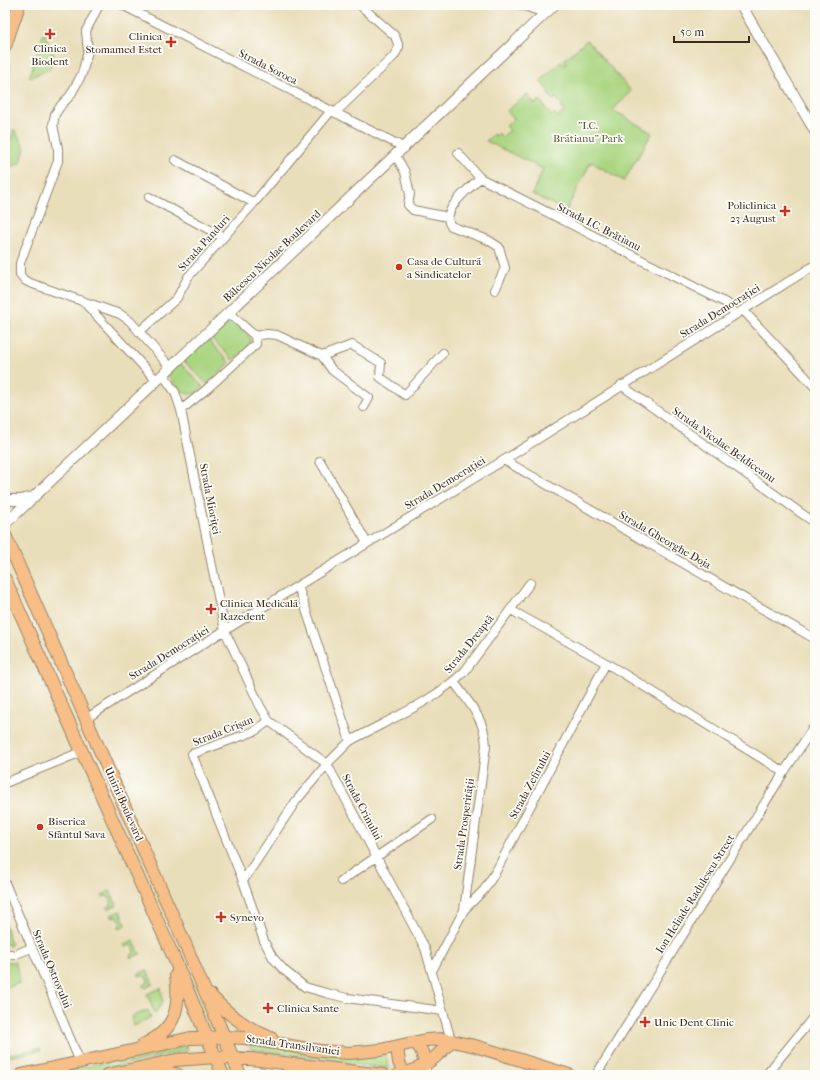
<svg xmlns="http://www.w3.org/2000/svg" width="820" height="1080" font-family="'IM FELL French Canon',serif">
<style>
.green{fill:#aad682;stroke:#728050}
.lines{fill:none;stroke-linecap:round;stroke-linejoin:round}
.minor-casing{stroke:#92846c;stroke-width:10}
.tertiary-casing{stroke:#92846c;stroke-width:12}
.primary-casing{stroke:#92846c;stroke-width:14}
.minor{stroke:#fff;stroke-width:8}
.tertiary{stroke:#fff;stroke-width:10}
.primary{stroke:#f7be87;stroke-width:12}
.poi-dot{fill:#c8321e;stroke:#fdfcf7;stroke-width:1.5}
.labels{text-anchor:middle;dominant-baseline:central;stroke-width:3.5;stroke-linejoin:round;paint-order:stroke}
.poi-label{font-size:11px;fill:#3b2a1e;stroke:#fdfcf7;text-anchor:start}
.street-label{font-size:11px;fill:#3b2a1e;stroke:#fdfcf7}
.park-label{font-size:11px;fill:#5c5e3c;stroke:#fdfcf7}
</style>
<rect width="100%" height="100%" fill="#fdfcf7"/>
<filter id="ink" filterUnits="userSpaceOnUse"><feTurbulence type="fractalNoise" baseFrequency=".025" numOctaves="2"/><feDisplacementMap in="SourceGraphic" scale="8" xChannelSelector="R" yChannelSelector="G"/><feConvolveMatrix kernelMatrix="1 2 1 2 8 2 1 2 1" color-interpolation-filters="sRGB"/></filter>
<filter id="wash" filterUnits="userSpaceOnUse"><feTurbulence type="fractalNoise" baseFrequency=".012" numOctaves="4" result="noise"/><feDisplacementMap in="SourceGraphic" scale="16" xChannelSelector="R" yChannelSelector="G"/><feGaussianBlur stdDeviation="0.9" result="paint"/><feColorMatrix in="noise" values="0 0 0 0 0 0 0 0 0 0 0 0 0 0 0 0 0 1.4 0 .05"/><feComposite in="paint" operator="in"/></filter>
<g filter="url(#wash)">
<rect width="100%" height="100%" fill="#e9deba"/>
<path class="green" d="M44,32l10,24 -4,13 -21,9z
M587,40l44,51 -18,19 39,23 -28,48 -33,-19 -25,49 -34,-17 11,-25 -57,-28 7,-7 2,2 4,-3 3,4 8,-7 -4,-4 8,-7 -7,-8 20,-17 8,10 5,-4 11,16 3,-3 4,4 6,-5 -3,-4 2,-2 -7,-8 -3,2 -6,-7 2,-2 -9,-10 21,-19 4,3 2,-2 -3,-3z
M14,129l11,19 -4,14 -16,9v-15z
M230,316l18,19 3,6 -3,6 -15,13 -24,-24z
M206,338l24,25 -23,21 -24,-24z
M180,363l23,24c-17,16 -23,1 -36,-12z
M110,891l7,14 -9,4 -1,-2 4,-3v-5l-4,-3 -4,1 -1,-2z
M120,911l6,14 -8,4 -1,-2 4,-3 -1,-5 -4,-3 -4,1 -1,-2z
M5,923l6,21 -1,2 -5,-2z
M133,940l7,14 -9,4 -1,-2 4,-3v-5l-4,-3 -5,2 -1,-3z
M5,962h10l5,16 -2,1 1,4 -14,5z
M147,970l6,14 -8,4 -2,-2 5,-4 -1,-4 -4,-3 -4,1 -1,-2z
M161,988l2,14 -8,12 -8,-20z
M148,1010l3,7 -17,9 -3,-9z
M248,1042l86,13h52l3,13h-9l-129,-19z
M187,1046l1,4 -107,25h-36z
M40,1048l1,2 -36,8v-3z"/>
</g>
<g filter="url(#ink)">
<g class="lines">
<defs>
<path id="minor" d="M99,5l-13,26 2,20 -6,23 -12,22 -8,8 -7,10 -2,11 5,23v13l-38,102v12l4,5 6,3 90,31 10,7 41,47
M122,5l283,143
M521,5l24,8
M335,113l59,-57 5,-9 -4,-11 -35,-31
M458,153l22,25 248,126 7,11
M396,156l9,16 5,22 -2,11 5,5 35,7
M175,160l79,43
M480,178c-10,10 -41,33 -29,48l37,14 11,7 6,21 -10,22
M149,197l74,40
M83,301l74,80
M743,310l72,77
M139,332l38,-34 11,-21 66,-74 77,-92
M255,336l12,-2 10,1 45,21 10,14 37,28 -5,9
M322,356l30,-11 29,18 -1,14 25,18 38,-42
M163,375l12,17 6,18 44,221 35,75 9,15 58,43 98,184 26,92
M621,385l194,138
M181,410l27,-22 48,-44 -1,-8 -26,-23
M504,460l311,179
M320,461l47,82
M511,610l95,53 178,109
M87,718l127,-81 290,-177 311,-195
M269,721l-14,10 -63,23 51,127 21,60 9,17 12,13 20,16 21,6 21,5 96,13
M350,741c38,-21 83,-39 115,-70l65,-88
M5,783l76,-31
M243,881l53,-80 31,-37 23,-23 -52,-155
M341,881l91,-62
M5,883l75,179
M464,910l20,-20 11,-17 111,-210
M5,953l9,2 17,-7
M432,971l32,-61 22,-164c-1,-27 -17,-43 -32,-64
M425,1064l2,11
M596,1075l188,-303 31,-47
M766,1075l49,-60"/>
<path id="tertiary" d="M741,5l74,126
M5,500h15l13,-3
M5,524l549,-519"/>
<path id="primary" d="M5,46l14,-41
M5,535l181,411 54,129
M5,579l169,379 49,117
M210,995c18,20 36,33 61,43
M416,1042l6,10 3,12
M143,1045c32,-15 38,-36 33,-70
M397,1047l2,15 5,12
M150,1067l28,8
M21,1075l170,-37 33,-1 21,1 75,13 30,2 30,-3 46,-10 17,-1 32,7 94,29
M107,1075l69,-15 40,-3 35,2 132,16
M286,1075l12,-10
M398,1075c20,-3 41,-18 53,-35"/>
</defs>
<use href="#minor" class="minor-casing"/>
<use href="#tertiary" class="tertiary-casing"/>
<use href="#primary" class="primary-casing"/>
<use href="#minor" class="minor"/>
<use href="#tertiary" class="tertiary"/>
<use href="#primary" class="primary"/>
</g>
</g>
<g class="poi-dot">
<path d="M48 28h4v4h4v4h-4v4h-4v-4h-4v-4h4z"/>
<path d="M169 36h4v4h4v4h-4v4h-4v-4h-4v-4h4z"/>
<path d="M783 205h4v4h4v4h-4v4h-4v-4h-4v-4h4z"/>
<circle cx="399" cy="267" r="4"/>
<path d="M209 603h4v4h4v4h-4v4h-4v-4h-4v-4h4z"/>
<circle cx="40" cy="827" r="4"/>
<path d="M219 911h4v4h4v4h-4v4h-4v-4h-4v-4h4z"/>
<path d="M266 1002h4v4h4v4h-4v4h-4v-4h-4v-4h4z"/>
<path d="M643 1016h4v4h4v4h-4v4h-4v-4h-4v-4h4z"/>
</g>
<g class="labels">
<g class="poi-label">
<text x="162" y="36" text-anchor="end">Clinica<tspan x="162" dy="13">Stomamed Estet</tspan></text>
<text x="50" y="48" text-anchor="middle">Clinica<tspan x="50" dy="13">Biodent</tspan></text>
<text x="776" y="205" text-anchor="end">Policlinica<tspan x="776" dy="13">23 August</tspan></text>
<text x="407" y="261">Casa de Cultură<tspan x="407" dy="13">a Sindicatelor</tspan></text>
<text x="220" y="603">Clinica Medicală<tspan x="220" dy="13">Razedent</tspan></text>
<text x="48" y="821">Biserica<tspan x="48" dy="13">Sfântul Sava</tspan></text>
<text x="230" y="917">Synevo</text>
<text x="277" y="1008">Clinica Sante</text>
<text x="654" y="1022">Unic Dent Clinic</text>
</g>
<g class="street-label">
<text transform="translate(268 67) rotate(27)">Strada Soroca</text>
<text transform="translate(599 227) rotate(27)">Strada I.C. Brătianu</text>
<text transform="translate(204 243) rotate(-48)">Strada Panduri</text>
<text transform="translate(272 256) rotate(-43)">Bălcescu Nicolae Boulevard</text>
<text transform="translate(720 311) rotate(-32)">Strada Democrației</text>
<text transform="translate(724 445) rotate(35)">Strada Nicolae Beldiceanu</text>
<text transform="translate(445 483) rotate(-31)">Strada Democrației</text>
<text transform="translate(210 499) rotate(79)">Strada Mioriței</text>
<text transform="translate(665 540) rotate(30)">Strada Gheorghe Doja</text>
<text transform="translate(469 644) rotate(-51)">Strada Dreaptă</text>
<text transform="translate(169 653) rotate(-32)">Strada Democrației</text>
<text transform="translate(223 731) rotate(-22)">Strada Crișan</text>
<text transform="translate(530 785) rotate(-62)">Strada Zefirului</text>
<text transform="translate(124 804) rotate(66)">Unirii Boulevard</text>
<text transform="translate(362 807) rotate(62)">Strada Crinului</text>
<text transform="translate(464 824) rotate(-82)">Strada Prosperității</text>
<text transform="translate(695 894) rotate(-58)">Ion Heliade Radulescu Street</text>
<text transform="translate(52 969) rotate(67)">Strada Ostrovului</text>
<text transform="translate(293 1045) rotate(8)">Strada Transilvaniei</text>
</g>
<g class="park-label">
<text x="588" y="125">"I.C.<tspan x="588" dy="13">Brătianu" Park</tspan></text>
</g>
</g>
<rect width="820" height="1080" fill="none" stroke="#fdfcf7" stroke-width="20"/>
<path d="M674 36v6h75v-6" fill="none" stroke="#3b2a1e" stroke-width="2"/>
<text x="680" y="36" font-size="12" fill="#3b2a1e" stroke="#fdfcf7" stroke-width="3" paint-order="stroke">50 m</text>
</svg>
